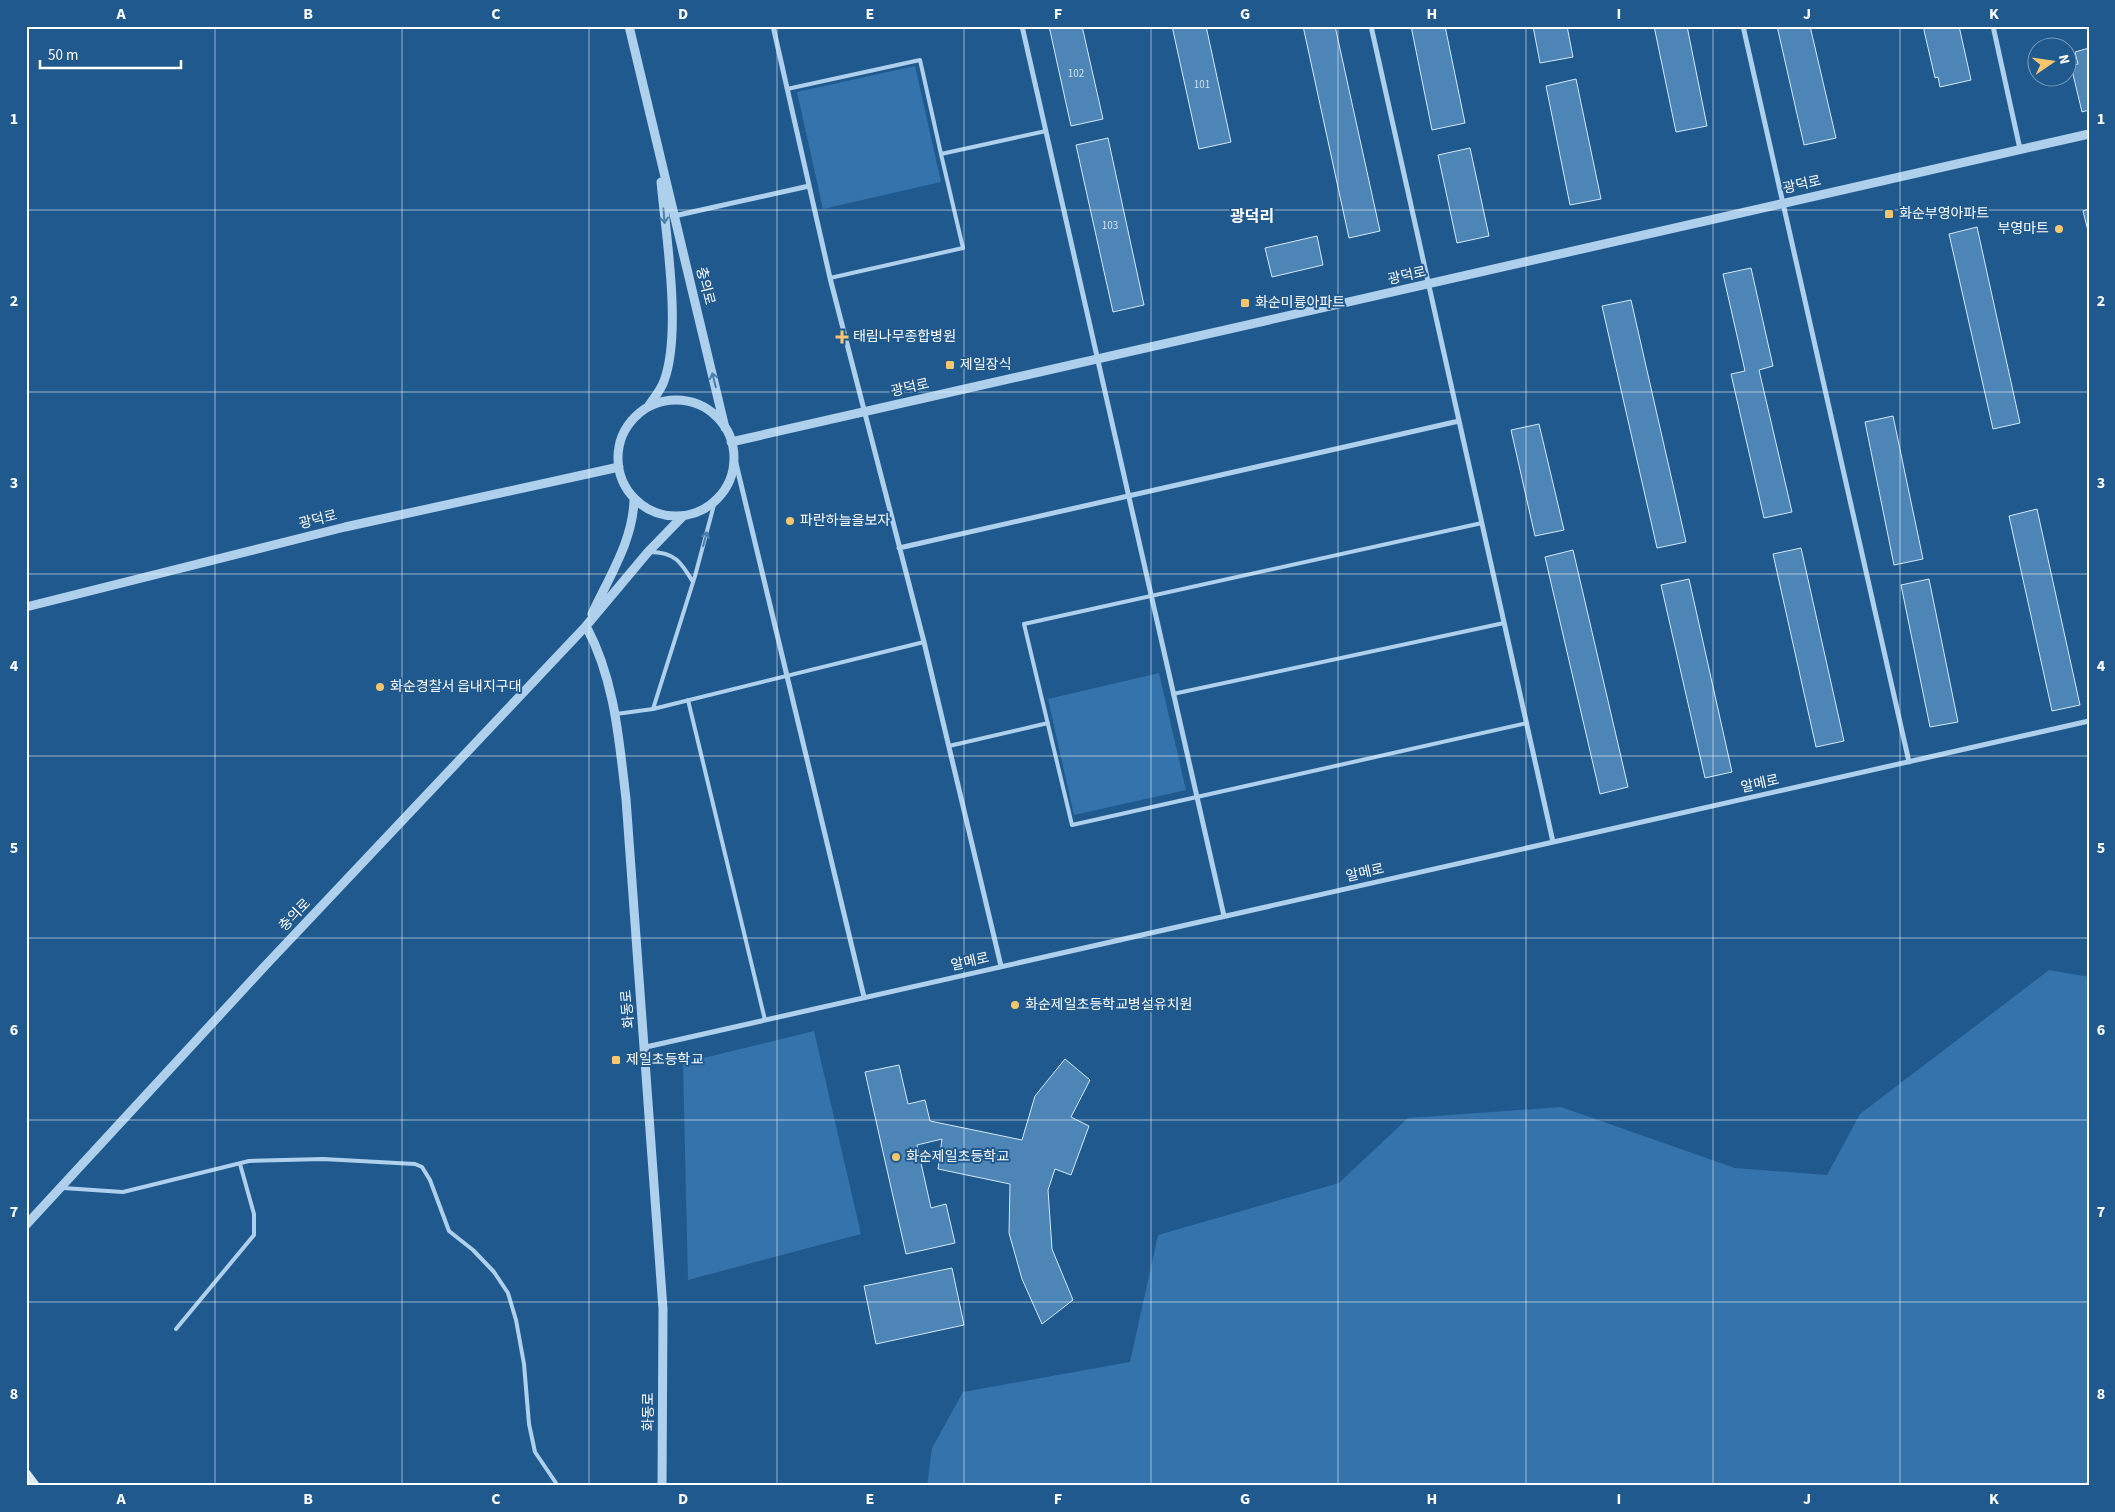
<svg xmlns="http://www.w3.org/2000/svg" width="2115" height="1512" font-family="'Source Sans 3','Noto Sans KR',sans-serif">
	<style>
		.green { fill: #3473ab }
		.building { fill: #4d85b7; stroke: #d4e8f9 }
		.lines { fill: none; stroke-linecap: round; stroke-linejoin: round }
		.service { stroke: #afd0ec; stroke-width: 4 }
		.minor { stroke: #afd0ec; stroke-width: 5 }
		.tertiary { stroke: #afd0ec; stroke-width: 9 }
		.secondary { stroke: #dbeaf9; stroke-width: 10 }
		.oneway { stroke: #4b7daa }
		.grid { fill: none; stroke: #fff; stroke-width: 1; stroke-opacity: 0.55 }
		.poi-dot { fill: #f9c670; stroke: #20598e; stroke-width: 2 }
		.labels { text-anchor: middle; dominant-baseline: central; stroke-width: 4; stroke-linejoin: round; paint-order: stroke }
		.number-label { font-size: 11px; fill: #d2e0ed }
		.street-label { font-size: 14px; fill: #fff; stroke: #20598e }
		.poi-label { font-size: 14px; fill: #fff; stroke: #20598e; text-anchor: start }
		.quarter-label { font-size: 16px; font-weight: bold; fill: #fff; stroke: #20598e }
		.neatline { fill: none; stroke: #fff; stroke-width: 2 }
		.grid-label { font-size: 16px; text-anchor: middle; font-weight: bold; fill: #fff }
	</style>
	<rect width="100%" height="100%" fill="#20598e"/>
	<path class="green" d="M915 66 941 182 823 209 797 92Z
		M1159 673 1186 790 1074 815 1048 699Z
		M2049 970 2089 977V1486H1146L1101 1483 1095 1486H927L932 1448 963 1392 1130 1362 1158 1235 1339 1183 1408 1118 1561 1107 1735 1168 1827 1175 1860 1114Z
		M814 1031 861 1234 688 1280 683 1063Z"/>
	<path class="building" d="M1049 26H1082L1103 119 1071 126Z
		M1172 26H1206L1231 142 1199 149Z
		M1303 26H1335L1380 231 1349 238Z
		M1411 26H1445L1465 123 1432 130Z
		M1533 26H1567L1573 57 1540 63Z
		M1654 26H1687L1707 126 1676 132Z
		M1777 26H1810L1836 138 1804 145Z
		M1923 26H1959L1971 80 1940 87 1938 77 1935 78Z
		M2089 48V110L2082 112 2071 66 2078 64 2075 52Z
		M1576 79 1601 199 1570 205 1546 86Z
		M1108 138 1144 305 1113 312 1076 145Z
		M1470 148 1489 236 1457 243 1438 155Z
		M2089 209V235L2083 211Z
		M1977 227 2020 423 1993 429 1949 234Z
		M1317 236 1323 265 1272 277 1265 248Z
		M1751 268 1773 366 1759 370 1792 512 1764 518 1731 374 1745 371 1723 274Z
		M1631 300 1686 542 1657 548 1602 306Z
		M1893 416 1923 559 1894 565 1865 422Z
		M1539 424 1564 530 1535 536 1511 430Z
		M2037 509 2080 705 2052 711 2009 516Z
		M1801 548 1844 741 1816 747 1773 554Z
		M1573 550 1628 787 1600 794 1545 557Z
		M1689 579 1732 772 1705 778 1661 585Z
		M1929 579 1958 722 1930 727 1901 585Z
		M1065 1059 1090 1080 1071 1117 1089 1126 1071 1175 1055 1169 1048 1190 1052 1249 1073 1300 1042 1324 1022 1279 1009 1233 1010 1184 938 1169 942 1139 917 1145 931 1208 946 1204 955 1243 906 1254 865 1072 899 1065 908 1104 925 1100 930 1121 1022 1140 1035 1096Z
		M952 1268 964 1325 876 1344 864 1286Z"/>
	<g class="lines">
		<path class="service" d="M787 89 920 60 941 154 1046 131
			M830 278 963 248 941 154
			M1482 523 1024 624 1072 825 1527 723
			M650 552C675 552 681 562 693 582
			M1173 694 1504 623
			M688 700 765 1020
			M653 709 695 576 715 501
			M616 714 653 709 924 642
			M949 746 1048 723
			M63 1188 123 1192 249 1161 323 1159 415 1164 422 1167 430 1180 449 1231 473 1250 494 1272 508 1293 516 1320 524 1364 529 1424 535 1452 558 1486
			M176 1329 254 1235V1214L240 1164"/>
		<path class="minor" d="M773 26 830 278 924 642 1001 966
			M1022 26 1224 916
			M1371 26 1553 842
			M1743 26 1909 762
			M1993 26 2020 149
			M674 216 809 186
			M734 455 864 997
			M899 548 1459 421
			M646 1047 2089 721"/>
		<path class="tertiary" d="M629 26 725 428
			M618 458a58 58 0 1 1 116 0a58 58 0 1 1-116 0Z
			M648 407C653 399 661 390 664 381 682 333 666 235 661 182
			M731 442 2089 134
			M26 607 345 527 619 467
			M592 614C609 577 634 539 634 498
			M586 626C615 680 619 740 626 799L663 1309 662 1486
			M26 1225 264 967 586 626 648 552 683 516"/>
		<path class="secondary" d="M26 1474 35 1486"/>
	</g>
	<defs><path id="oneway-shaft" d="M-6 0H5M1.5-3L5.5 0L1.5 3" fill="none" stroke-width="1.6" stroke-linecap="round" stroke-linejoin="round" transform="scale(1.25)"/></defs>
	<g class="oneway">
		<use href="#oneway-shaft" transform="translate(664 216) rotate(85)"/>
		<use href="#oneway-shaft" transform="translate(714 380) rotate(-104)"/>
		<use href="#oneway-shaft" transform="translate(705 539) rotate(-75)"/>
	</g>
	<path class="grid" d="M215 26V1486M402 26V1486M589 26V1486M777 26V1486M964 26V1486M1151 26V1486M1338 26V1486M1526 26V1486M1713 26V1486M1900 26V1486M26 210H2089M26 392H2089M26 574H2089M26 756H2089M26 938H2089M26 1120H2089M26 1302H2089"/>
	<g class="poi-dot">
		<rect x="1884" y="209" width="10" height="10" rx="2.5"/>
		<circle cx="2059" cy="229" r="5"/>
		<rect x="1240" y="298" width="10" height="10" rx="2.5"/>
		<path d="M839.5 329.5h5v5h5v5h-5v5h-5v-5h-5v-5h5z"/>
		<rect x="945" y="360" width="10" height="10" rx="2.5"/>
		<circle cx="790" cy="521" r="5"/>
		<circle cx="380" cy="687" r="5"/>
		<circle cx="1015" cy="1005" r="5"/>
		<rect x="611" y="1055" width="10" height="10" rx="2.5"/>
		<circle cx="896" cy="1157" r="5"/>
	</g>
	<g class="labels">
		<g class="number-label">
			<text x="1076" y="73">102</text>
			<text x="1202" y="84">101</text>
			<text x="1110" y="225">103</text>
		</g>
		<g class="street-label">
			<text transform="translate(1802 185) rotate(-13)">광덕로</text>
			<text transform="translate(1407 276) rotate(-13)">광덕로</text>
			<text transform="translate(705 286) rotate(76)">충의로</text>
			<text transform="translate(910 388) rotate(-13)">광덕로</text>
			<text transform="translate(318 520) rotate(-14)">광덕로</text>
			<text transform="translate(1760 784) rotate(-13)">알메로</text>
			<text transform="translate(1365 873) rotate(-13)">알메로</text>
			<text transform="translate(295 915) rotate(-46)">충의로</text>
			<text transform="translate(970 962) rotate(-13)">알메로</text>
			<text transform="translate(628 1009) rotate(-95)">화동로</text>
			<text transform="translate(649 1412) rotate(-90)">화동로</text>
		</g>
		<g class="poi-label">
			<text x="1899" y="214">화순부영아파트</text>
			<text x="2049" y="229" text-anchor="end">부영마트</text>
			<text x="1255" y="303">화순미륭아파트</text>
			<text x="853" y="337">태림나무종합병원</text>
			<text x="960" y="365">제일장식</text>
			<text x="800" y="521">파란하늘을보자</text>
			<text x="390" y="687">화순경찰서 읍내지구대</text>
			<text x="1025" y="1005">화순제일초등학교병설유치원</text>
			<text x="626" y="1060">제일초등학교</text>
			<text x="906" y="1157">화순제일초등학교</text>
		</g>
		<g class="quarter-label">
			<text x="1252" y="217">광덕리</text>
		</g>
	</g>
	<rect width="2115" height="1512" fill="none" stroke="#20598e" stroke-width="55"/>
	<g transform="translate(2052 62) rotate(77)"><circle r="24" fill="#20598e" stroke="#799bbb"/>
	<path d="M0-4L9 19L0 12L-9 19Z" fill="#f9c670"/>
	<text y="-8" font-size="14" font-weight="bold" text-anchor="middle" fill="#ffffff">N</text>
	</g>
	<path d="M40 60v8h141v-8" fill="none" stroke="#ffffff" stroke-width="2.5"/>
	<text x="48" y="60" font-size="15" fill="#ffffff" stroke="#20598e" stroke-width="4" paint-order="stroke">50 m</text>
	<rect x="28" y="28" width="2060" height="1456" class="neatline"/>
	<g class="grid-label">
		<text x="121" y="19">A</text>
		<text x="308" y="19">B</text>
		<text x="496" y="19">C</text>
		<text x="683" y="19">D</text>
		<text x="870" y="19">E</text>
		<text x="1058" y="19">F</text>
		<text x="1245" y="19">G</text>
		<text x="1432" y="19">H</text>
		<text x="1619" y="19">I</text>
		<text x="1807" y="19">J</text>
		<text x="1994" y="19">K</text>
		<text x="14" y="124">1</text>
		<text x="2101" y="124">1</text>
		<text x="14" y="306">2</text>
		<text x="2101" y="306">2</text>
		<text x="14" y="488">3</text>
		<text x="2101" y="488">3</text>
		<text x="14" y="671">4</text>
		<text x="2101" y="671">4</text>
		<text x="14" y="853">5</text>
		<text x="2101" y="853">5</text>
		<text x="14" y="1035">6</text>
		<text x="2101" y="1035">6</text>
		<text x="14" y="1217">7</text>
		<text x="2101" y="1217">7</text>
		<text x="14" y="1399">8</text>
		<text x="2101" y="1399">8</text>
		<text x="121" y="1504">A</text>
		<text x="308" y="1504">B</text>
		<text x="496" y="1504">C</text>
		<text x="683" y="1504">D</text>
		<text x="870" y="1504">E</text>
		<text x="1058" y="1504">F</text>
		<text x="1245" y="1504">G</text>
		<text x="1432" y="1504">H</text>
		<text x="1619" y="1504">I</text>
		<text x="1807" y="1504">J</text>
		<text x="1994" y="1504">K</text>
	</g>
</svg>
